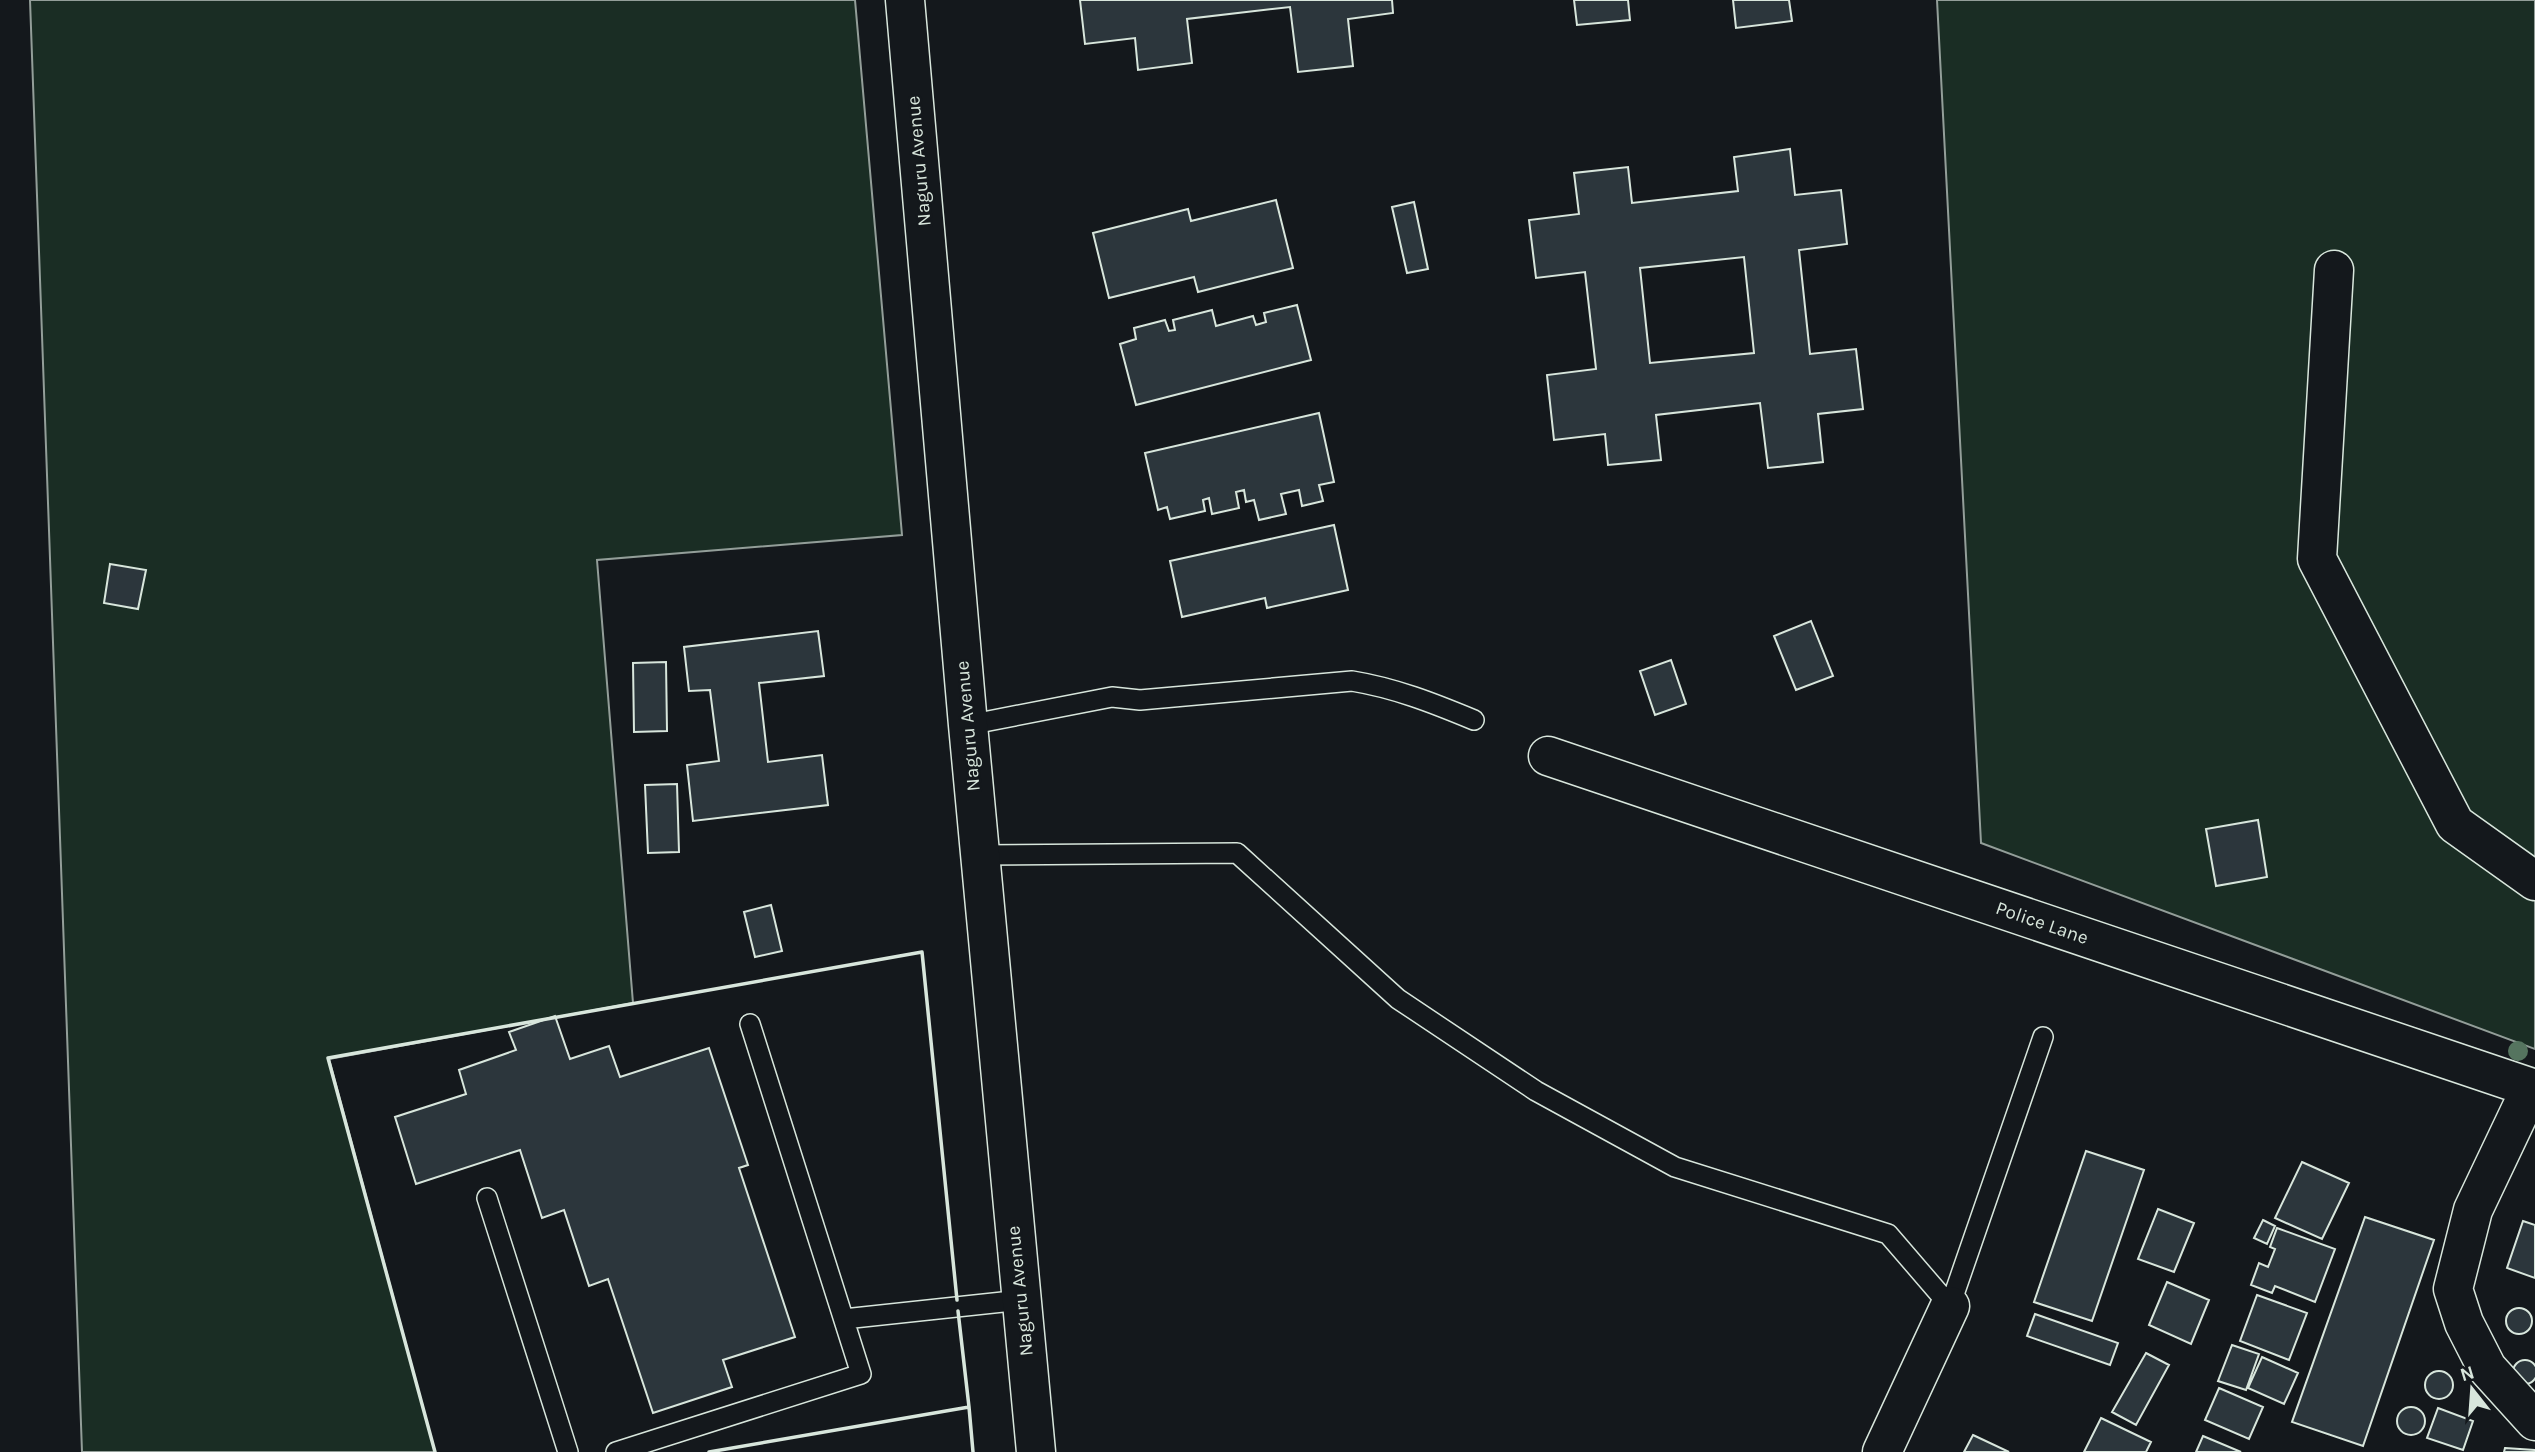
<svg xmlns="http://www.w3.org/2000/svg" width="2535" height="1452" font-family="Karla,sans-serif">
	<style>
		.green { fill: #1a2d24; stroke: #939e99; stroke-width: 2 }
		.building { fill: #2c363c; stroke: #d8e6dc; stroke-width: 2; fill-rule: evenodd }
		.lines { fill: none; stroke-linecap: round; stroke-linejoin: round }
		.service-casing { stroke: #d8e6dc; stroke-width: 22 }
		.minor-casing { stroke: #d8e6dc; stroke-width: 41 }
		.service { stroke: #14181c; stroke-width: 19 }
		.minor { stroke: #14181c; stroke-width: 38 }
		.wall { stroke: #d8e6dc; stroke-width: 3.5 }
		.tree { fill: #55745f }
		.labels { text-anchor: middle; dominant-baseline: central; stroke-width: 5; stroke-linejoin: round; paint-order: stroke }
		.street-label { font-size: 19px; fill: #d8e6dc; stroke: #14181c }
	</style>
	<rect width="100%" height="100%" fill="#14181c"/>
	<path class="green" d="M30 0H855L902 535 597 560 633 1003 329 1059 435 1452H82Z
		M1937 0H2535V1049L1981 843Z"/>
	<path class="building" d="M1080 0H1392L1393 13 1348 19 1353 66 1298 72 1290 7 1187 19 1192 63 1138 70 1135 38 1085 44Z
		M1574 0H1628L1630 20 1577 25Z
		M1733 0H1789L1792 21 1736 28Z
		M1790 149 1795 195 1841 190 1847 244 1799 250 1810 354 1856 349 1863 409 1818 414 1823 462 1768 468 1760 403 1656 415 1661 460 1608 465 1605 434 1554 440 1547 375 1596 369 1585 272 1536 278 1529 220 1579 214 1574 173 1628 167 1632 203 1738 191 1734 157ZM1744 257 1754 353 1650 363 1640 268Z
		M1276 200 1293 268 1198 292 1194 277 1109 298 1093 233 1188 209 1191 221Z
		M1414 202 1428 269 1407 273 1392 207Z
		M1297 305 1311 360 1136 405 1120 344 1136 339 1134 328 1165 320 1169 331 1175 330 1173 320 1212 310 1216 326 1253 316 1256 325 1266 322 1264 313Z
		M1319 413 1334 482 1319 485 1323 501 1302 506 1299 490 1281 494 1286 514 1259 520 1254 500 1246 502 1244 490 1236 492 1239 508 1212 514 1209 498 1203 500 1205 511 1170 519 1167 507 1158 510 1145 453Z
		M1334 525 1348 590 1267 608 1265 598 1182 617 1170 561Z
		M110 564 146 570 138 609 104 603Z
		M1811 621 1833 676 1796 690 1774 636Z
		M818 631 824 676 759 683 768 762 822 755 828 805 693 821 687 765 719 761 710 690 689 691 684 647Z
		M1671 660 1686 704 1655 715 1640 671Z
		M666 662 667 731 634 732 633 663Z
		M677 784 679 852 648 853 645 785Z
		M2258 820 2267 877 2216 886 2206 829Z
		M771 905 782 951 755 957 744 912Z
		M555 1016 570 1059 609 1046 620 1077 709 1048 748 1165 739 1168 795 1337 723 1360 732 1387 653 1413 608 1279 589 1286 564 1210 542 1218 520 1150 416 1184 395 1117 466 1094 459 1070 516 1050 509 1032Z
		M2086 1151 2144 1170 2092 1321 2034 1302Z
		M2302 1162 2349 1183 2322 1239 2275 1218Z
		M2158 1209 2194 1223 2174 1272 2138 1259Z
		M2365 1217 2434 1240 2363 1446 2292 1422Z
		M2263 1220 2275 1226 2267 1244 2254 1238Z
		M2523 1221 2535 1225V1278L2507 1268Z
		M2277 1228 2335 1249 2315 1302 2275 1286 2272 1293 2251 1285 2259 1263 2268 1267 2275 1249 2270 1247Z
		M2167 1282 2209 1300 2191 1344 2149 1325Z
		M2257 1295 2307 1313 2289 1360 2240 1341Z
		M2506 1321a13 13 0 1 1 26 0a13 13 0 1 1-26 0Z
		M2035 1314 2118 1343 2110 1365 2027 1336Z
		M2232 1345 2259 1354 2246 1390 2218 1381Z
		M2146 1353 2169 1365 2136 1425 2112 1412Z
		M2262 1357 2298 1373 2284 1404 2248 1388Z
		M2513 1372a12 12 0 1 1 24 0a12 12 0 1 1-24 0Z
		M2425 1385a14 14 0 1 1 28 0a14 14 0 1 1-28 0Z
		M2219 1388 2263 1407 2249 1439 2205 1420Z
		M2397 1421a14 14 0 1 1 28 0a14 14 0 1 1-28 0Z
		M2438 1408 2473 1421 2463 1450 2427 1438Z
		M2101 1418 2151 1442 2146 1452H2084Z
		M1973 1435 2009 1452H1964Z
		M2203 1436 2241 1452H2196Z
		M2505 1448 2535 1450V1452H2504Z"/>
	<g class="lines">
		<g class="service-casing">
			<path id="service" d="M968 725 1112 697 1140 700 1352 681C1395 688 1433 703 1474 720
				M979 855 1237 853 1398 999 1536 1091 1675 1167 1888 1234 1950 1306
				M487 1198 568 1452
				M1950 1306 2043 1037
				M844 1319 1021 1300
				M616 1452 861 1374 750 1024"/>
		</g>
		<g class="minor-casing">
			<path id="minor" d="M905 0 968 725 1036 1452
				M2334 270 2317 559 2455 824 2535 881
				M1548 756 2535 1089
				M2531 1088 2473 1210 2453 1289 2464 1323 2487 1368 2535 1421
				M1882 1452 1950 1306"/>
		</g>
		<use href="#service" class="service"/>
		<use href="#minor" class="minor"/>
		<path class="wall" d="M958 1311 969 1407
			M435 1452 328 1058 922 952 957 1300
			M709 1452 969 1407 973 1452"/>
	</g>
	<circle class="tree" cx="2518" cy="1051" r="10"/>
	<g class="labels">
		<g class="street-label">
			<text transform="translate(919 161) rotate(-95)">Naguru Avenue</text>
			<text transform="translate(968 726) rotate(-95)">Naguru Avenue</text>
			<text transform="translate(2042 923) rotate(19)">Police Lane</text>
			<text transform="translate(1020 1291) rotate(-96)">Naguru Avenue</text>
		</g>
	</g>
	<g transform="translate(2472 1389) rotate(343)" stroke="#14181c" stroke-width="5" paint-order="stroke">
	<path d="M0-5L12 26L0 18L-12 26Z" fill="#d8e6dc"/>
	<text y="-10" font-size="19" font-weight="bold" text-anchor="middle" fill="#d8e6dc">N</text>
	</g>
</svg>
